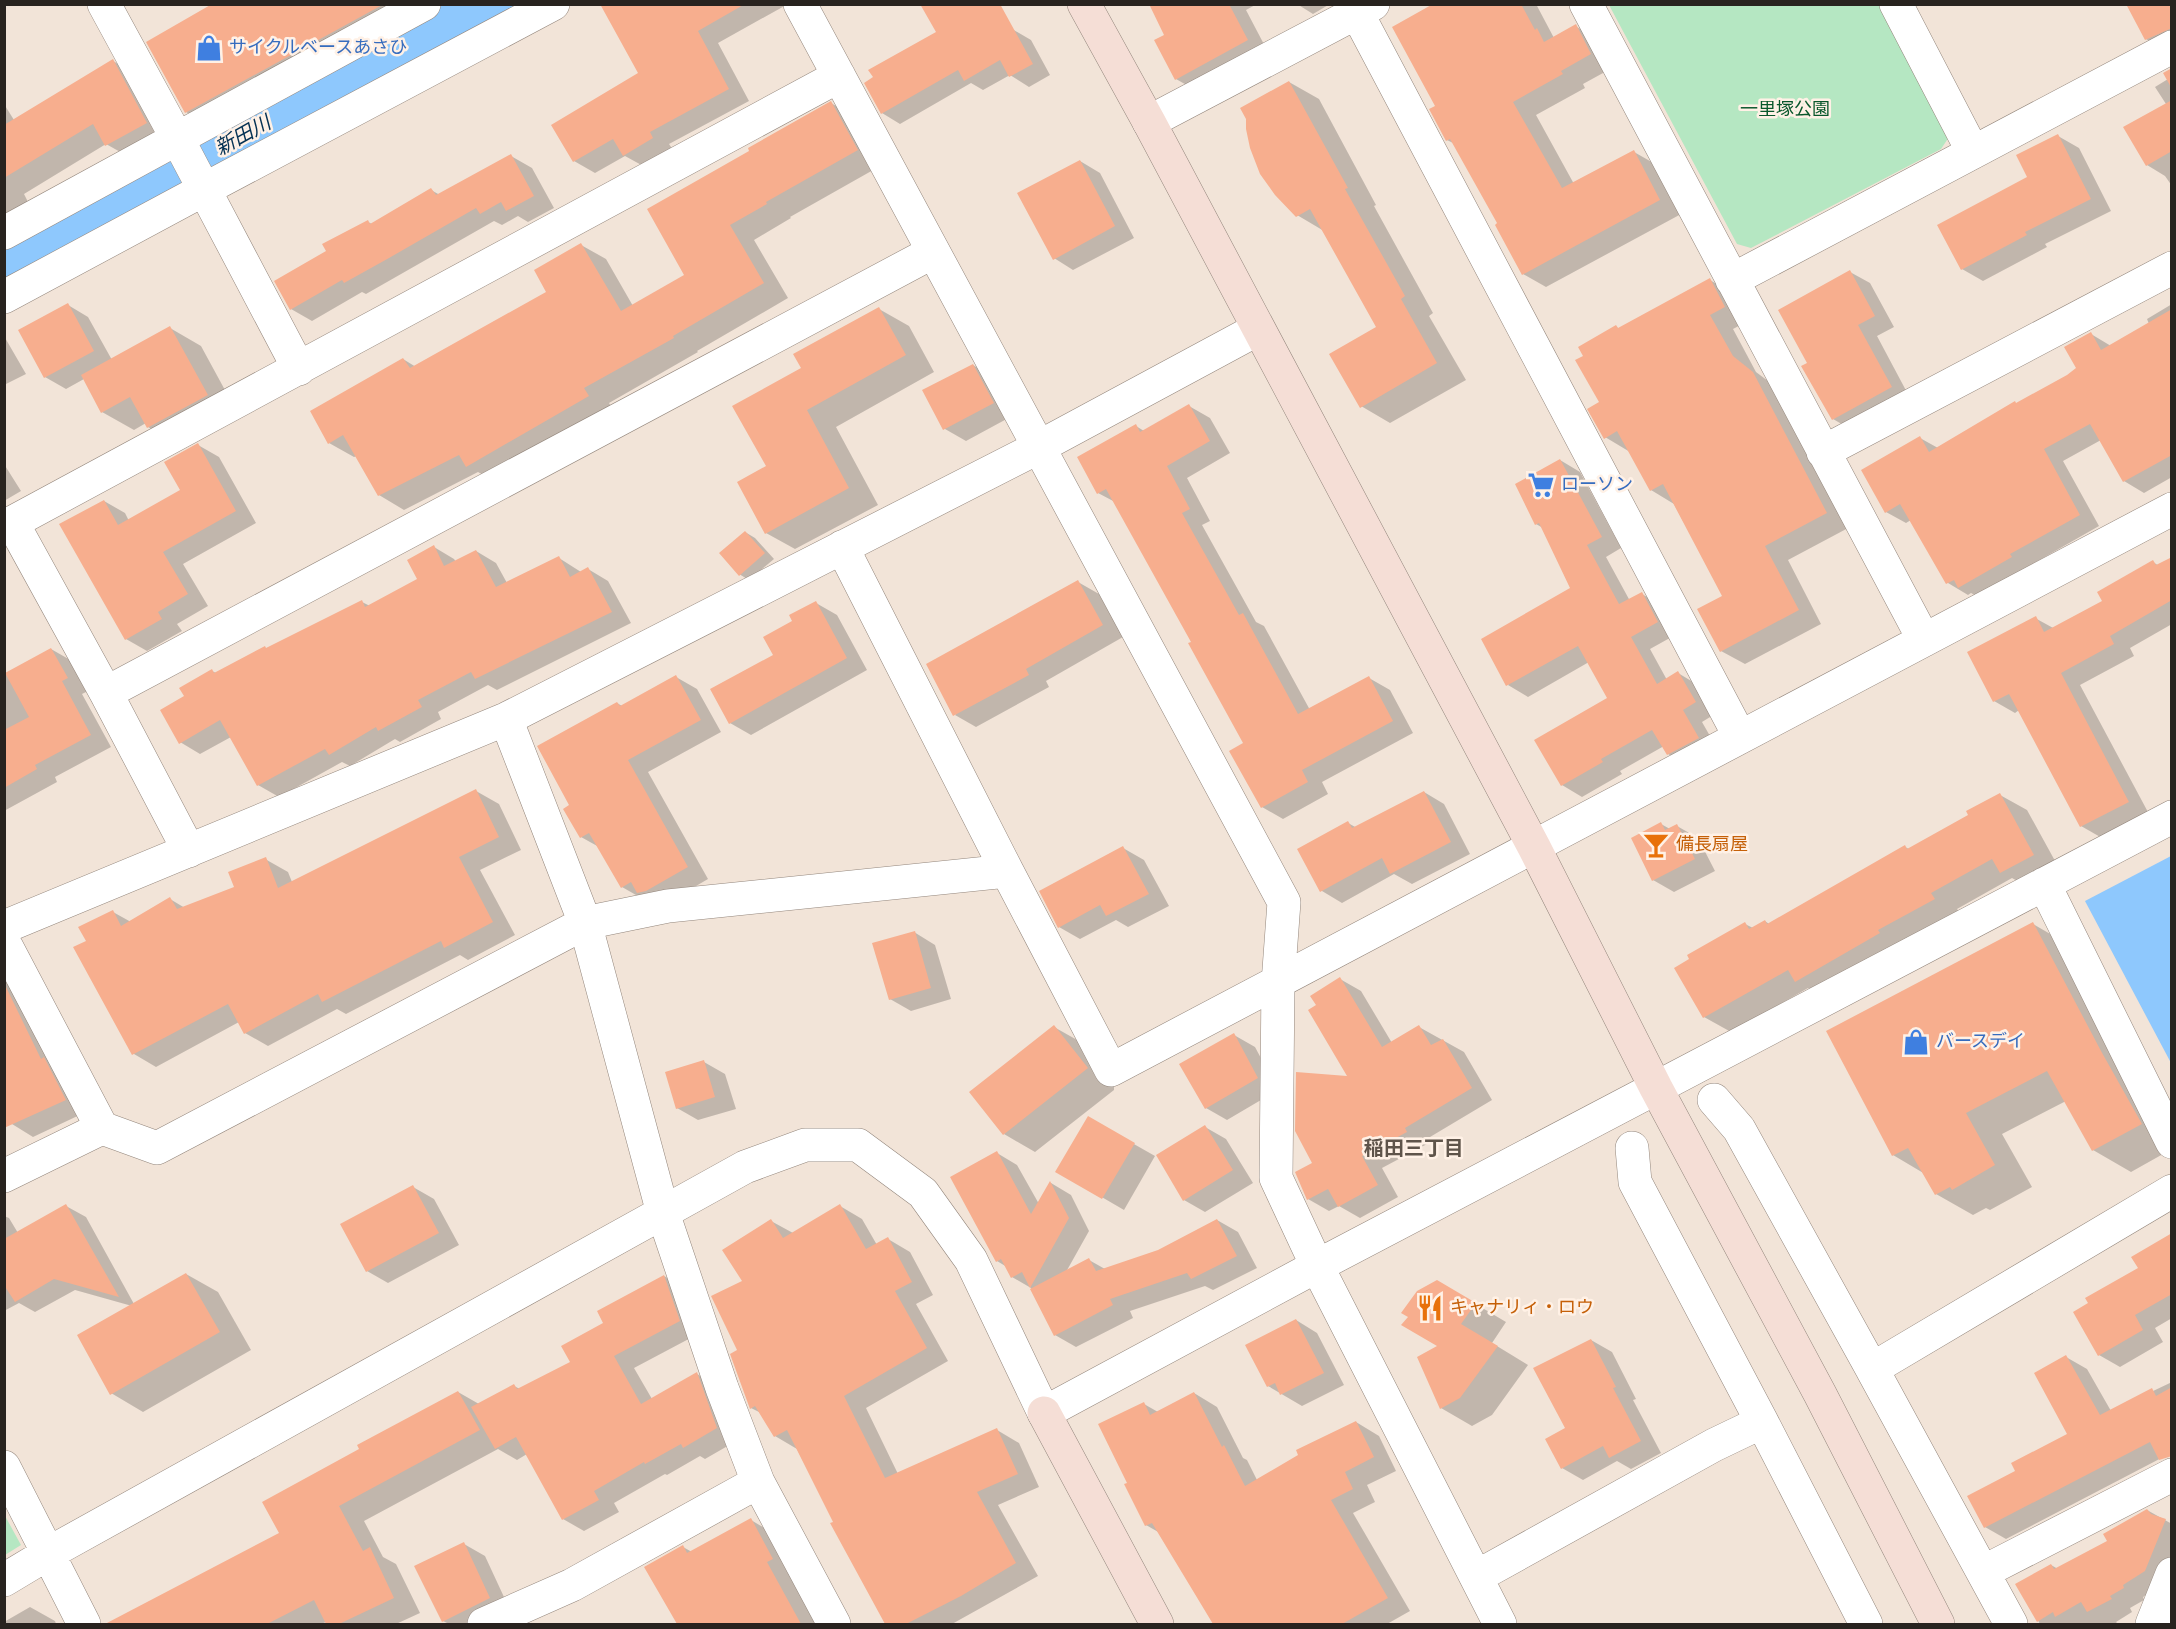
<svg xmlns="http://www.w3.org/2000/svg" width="2176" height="1629" font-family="'Alegreya Sans','Noto Sans JP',sans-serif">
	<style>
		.green { fill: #b5e7c2 }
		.water { fill: #8ec8fd }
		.shadow { fill: #0003 }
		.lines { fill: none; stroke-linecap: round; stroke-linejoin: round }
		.river { stroke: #8ec8fd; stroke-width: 62 }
		.building { fill: #f7ae8e }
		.street-casing { stroke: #93867c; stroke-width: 34 }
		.secondary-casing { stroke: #93867c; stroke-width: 34 }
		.street { stroke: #fff; stroke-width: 33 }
		.secondary { stroke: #f5ded6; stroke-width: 33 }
		.labels { text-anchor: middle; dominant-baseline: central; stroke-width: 5; stroke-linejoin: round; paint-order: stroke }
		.shop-label { font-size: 18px; fill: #366cbe; stroke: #fff1e6; text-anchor: start }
		.park-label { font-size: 18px; fill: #08572b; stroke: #fff1e6 }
		.food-label { font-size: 18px; fill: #c56008; stroke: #fff1e6; text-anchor: start }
		.water-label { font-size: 20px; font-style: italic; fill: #043153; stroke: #fff1e6 }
		.neighbourhood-label { font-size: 20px; font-weight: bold; fill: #5f544a; stroke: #fff1e6 }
	</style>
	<rect width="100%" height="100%" fill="#f2e4d8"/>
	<path class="green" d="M1609 5H1881L1951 134 1941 149 1751 248 1737 244Z
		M4 1514 21 1545 5 1555H4Z"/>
	<path class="water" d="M2171 856V1063L2085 901Z"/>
	<path class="shadow" d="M215 4H418L217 130 186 112Z
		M621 4H788L718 43 749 101 669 144 673 150 645 167 625 156 595 173 574 161 553 126 640 73Z
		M1151 4H1257L1246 10 1268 52 1197 91 1176 79 1166 35Z
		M1297 4H1330L1313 14Z
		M1452 4H1536L1554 38 1575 26 1599 39 1614 67 1583 84 1585 88 1536 115 1574 184 1634 152 1657 165 1683 213 1546 287 1523 274 1500 224 1455 144 1447 140 1437 107Z
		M2172 4V48L2166 51 2146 39Z
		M1012 29 1031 40 1050 75 1029 87 1010 75 983 90 971 83 900 124 882 113 938 32Z
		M113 61 137 75 170 137 131 158 106 144 24 194 28 202 4 214V104L14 120Z
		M2172 69V186L2165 176 2147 165 2166 104 2155 87 2168 79Z
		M1289 82 1319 99 1376 205 1374 206 1433 313 1429 316 1466 380 1390 423 1361 406 1378 328 1324 231 1297 215Z
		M831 103 856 118 882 165 790 217 791 218 754 240 788 298 697 351 698 352 609 403 613 410 492 480 478 472 404 510 379 495 357 456 354 457 329 443 403 359 416 367 548 293 581 245 606 259 633 306 686 276 751 151Z
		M2058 136 2079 148 2111 211 2045 244 2047 247 1983 281 1962 269Z
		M511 156 532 168 554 208 528 222 518 216 502 225 494 221 366 294 362 292 312 321 291 309 328 251 368 222 372 224 431 190 440 195Z
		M1080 161 1100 173 1134 238 1073 270 1054 258Z
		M1850 272 1870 283 1894 327 1877 336 1910 398 1852 430 1833 419Z
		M1710 280 1733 294 1748 321 1733 329 1756 372 1776 387 1850 527 1788 560 1821 624 1745 664 1721 651 1724 596 1674 504 1651 490 1630 452 1605 437 1601 403 1585 356 1616 327 1620 329Z
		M2172 304V477L2144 493 2124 481 2101 440 2063 461 2099 526 2029 566 2031 569 1980 598 1971 593 1968 595 1948 583 1911 520 1906 523 1886 512 1920 438 1938 448 2067 377 2078 369 2091 334 2111 346 2149 324 2147 319Z
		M68 305 88 317 112 360 170 328 201 346 238 414 180 445 148 427 146 423 134 430 102 412 84 379 66 389 45 377Z
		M879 309 909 326 934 372 836 427 878 505 795 549 766 533 768 467 803 369Z
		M4 336 26 374 4 385Z
		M973 365 994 378 1014 415 966 441 945 429 924 391Z
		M1189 406 1210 418 1230 453 1187 478 1210 521 1202 525 1256 622 1264 626 1310 710 1369 678 1390 690 1413 733 1322 782 1328 794 1283 819 1262 807 1245 744 1193 642 1115 502 1098 493 1136 426 1144 431Z
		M198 445 219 457 256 523 183 564 208 606 177 624 182 631 147 651 126 639 104 501 125 513 129 521 182 491Z
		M1560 460 1580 472 1621 548 1606 557 1630 601 1642 594 1662 606 1677 634 1650 649 1667 680 1678 673 1698 685 1715 714 1702 722 1718 750 1688 765 1668 754 1664 746 1620 771 1622 774 1582 797 1562 785 1609 699 1589 662 1528 697 1508 685 1571 589 1543 528 1536 524Z
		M4 464 21 491 4 501Z
		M745 532 755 538 774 559 749 580 739 574Z
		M434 547 454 559 456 562 476 551 496 563 507 583 559 558 581 572 588 569 608 581 631 623 497 690 488 685 438 712 441 719 400 742 395 739 350 766 342 762 279 797 258 785 231 737 200 754 180 742 186 697 212 671 216 673 362 602 370 606 419 580Z
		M2172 559V624L2130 648 2134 656 2080 685 2149 814 2102 838 2081 826 2019 710 2015 713 1994 701 2035 618 2055 629 2104 602 2153 562 2159 566Z
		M1078 582 1099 594 1123 637 1046 681 1049 687 976 727 955 715Z
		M816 603 837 615 867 670 751 735 730 723 775 655 794 622Z
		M51 649 72 661 88 691 82 694 111 747 55 777 57 782 4 811V675Z
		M676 677 697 689 721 732 648 772 708 879 667 903 643 899 622 887 599 847 581 837 571 806 617 703 622 706Z
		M476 791 499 804 521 850 480 870 515 935 468 960 460 955 346 1014 337 1009 268 1046 245 1033 239 1022 156 1067 134 1054 88 942 113 912 131 922 170 899 185 908 236 888 265 859 288 872 292 882Z
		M1424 792 1444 804 1470 854 1412 884 1394 874 1342 903 1322 891 1299 850 1348 823 1357 828Z
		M2000 795 2027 810 2060 870 2028 887 2012 878 1957 909 1961 915 1823 997 1808 988 1731 1032 1704 1017 1745 924 1753 928 1765 921 1769 924 1905 847 1909 849 1970 815Z
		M1661 824 1670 829 1677 826 1698 838 1715 871 1674 892 1653 880Z
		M1123 848 1144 860 1169 906 1128 927 1116 920 1080 939 1059 927 1041 892Z
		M2033 924 2071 946 2172 1149 2131 1172 2093 1150 2066 1101 2002 1134 2032 1187 1990 1210 1986 1208 1973 1215 1936 1194 1925 1174 1893 1155Z
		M914 932 935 945 951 999 911 1011 890 999Z
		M1340 979 1361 991 1392 1043 1419 1027 1464 1052 1492 1100 1425 1140 1427 1144 1382 1168 1398 1197 1360 1218 1339 1206 1329 1211 1308 1199 1314 1163 1350 1078 1318 1005Z
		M4 981 23 992 86 1112 33 1137 12 1124 4 1108Z
		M1054 1027 1086 1045 1114 1081V1090L1035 1152 1004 1134Z
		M1234 1035 1255 1047 1278 1090 1227 1120 1206 1108Z
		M704 1062 725 1074 736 1109 698 1120 677 1108Z
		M1088 1118 1155 1156 1124 1210 1057 1171Z
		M1205 1127 1226 1139 1253 1183 1205 1212 1184 1200Z
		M997 1153 1017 1165 1039 1204 1051 1183 1071 1195 1089 1231 1066 1272 1089 1260 1105 1269 1158 1251 1217 1220 1238 1232 1257 1268 1213 1290 1205 1286 1130 1311 1133 1318 1076 1347 1055 1335 1031 1288 1012 1277 1007 1267 997 1261Z
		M413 1187 434 1199 459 1245 388 1283 367 1271Z
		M66 1206 86 1217 134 1304 186 1274 218 1292 251 1350 143 1412 111 1393 132 1306 75 1290 35 1312 19 1303 4 1311V1216L9 1218 18 1233Z
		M840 1206 862 1219 877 1245 888 1239 910 1252 933 1295 916 1304 948 1361 866 1408 898 1474 997 1430 1019 1443 1039 1487 998 1505 1038 1576 952 1624H886L832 1524 835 1523 797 1449 775 1436 761 1413 751 1408 739 1350 744 1281 771 1221 793 1233Z
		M2172 1235V1318L2155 1328 2163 1342 2120 1367 2099 1355 2140 1269Z
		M664 1276 685 1288 700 1333 634 1368 652 1399 697 1374 718 1386 738 1440 705 1459 700 1456 667 1475 665 1474 614 1503 619 1512 584 1531 563 1519 527 1454 517 1460 498 1449 364 1521 383 1557 396 1564 420 1613 396 1624H327L326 1622 321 1624H123L120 1618 281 1533 361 1450 458 1392 479 1404 514 1386 520 1389 572 1362 605 1324Z
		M1437 1281 1506 1322 1492 1343 1528 1365 1492 1415 1472 1426 1441 1408Z
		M1296 1320 1317 1333 1344 1385 1302 1406 1268 1386Z
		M1591 1340 1612 1352 1636 1399 1633 1400 1661 1453 1631 1469 1617 1461 1583 1480 1562 1468Z
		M2066 1357 2087 1369 2111 1411 2172 1382V1456L2169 1454 2006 1539 1985 1527 2017 1471 2069 1434Z
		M1194 1393 1217 1407 1243 1458 1247 1460 1257 1480 1356 1422 1379 1436 1396 1471 1367 1485 1375 1502 1353 1513 1410 1611 1387 1624H1215L1160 1533 1146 1525 1129 1483 1144 1404 1158 1412Z
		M2147 1510 2172 1524V1569L2166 1582 2143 1597 2144 1600 2130 1608 2132 1612 2116 1622 2118 1624H2040L2018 1585 2051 1565 2058 1569 2109 1541Z
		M751 1520 776 1535 818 1624H685L681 1616 683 1547 692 1552Z
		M464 1544 485 1556 510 1610 481 1624H449L443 1621Z
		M30 1607 55 1621 56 1624H4V1622Z"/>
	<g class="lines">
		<path class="river" d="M4 276 193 163 485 4"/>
	</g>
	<path class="building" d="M212 4H384L185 113 146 42Z
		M600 4H745L698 31 729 89 650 132 653 138 623 156 613 139 573 162 551 125 638 73Z
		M920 4H1000L1033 64 1009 77 1000 60 964 81 958 70 881 114 864 83 873 77 868 70 936 32Z
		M1149 4H1229L1248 40 1175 80 1154 40 1164 35Z
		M1433 4H1521L1535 30 1537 28 1544 42 1576 24 1591 54 1561 71 1563 74 1513 102 1562 188 1634 150 1660 200 1522 275 1495 225 1497 223 1450 139 1446 141 1429 109 1435 106 1392 27Z
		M2126 4H2172V28L2145 40Z
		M113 59 147 123 105 146 93 124 4 178V125Z
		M2172 68V89L2163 73Z
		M1289 81 1348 188 1345 189 1405 296 1401 299 1437 363 1360 408 1329 354 1376 327 1310 209 1296 217 1275 195 1260 174 1250 148 1246 129V119L1240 108Z
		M2172 100V151L2146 166 2123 127Z
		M831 101 858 150 766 202 767 204 730 225 764 283 673 336 674 338 584 388 589 396 466 467 459 455 378 496 343 435 328 444 310 411 403 358 410 368 546 292 534 270 581 243 621 311 684 275 647 209 749 151 748 148Z
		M2058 134 2091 199 2025 232 2027 235 1961 270 1937 225 2027 177 2016 155Z
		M511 154 534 196 506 211 501 202 480 214 476 208 389 258 344 283 342 280 290 310 274 281 326 251 322 244 368 220 370 224 431 188 436 195Z
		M1080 160 1115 226 1053 260 1017 193Z
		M1850 270 1875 316 1858 325 1892 387 1832 420 1801 366 1807 363 1778 310Z
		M1710 278 1725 307 1710 315 1733 356 1753 372 1827 513 1765 546 1799 610 1720 652 1697 609 1722 596 1663 484 1650 491 1617 431 1604 439 1587 409 1599 402 1575 360 1583 356 1578 347 1616 325 1618 328Z
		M68 303 94 351 44 378 18 330Z
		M879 307 906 355 807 410 849 488 765 534 737 482 766 466 732 406 801 368 793 354Z
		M2172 309V455L2123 482 2090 424 2044 449 2080 515 2010 554 2012 557 1958 588 1954 580 1946 584 1900 504 1885 513 1861 470 1920 436 1929 452 2015 401 2016 403 2067 375 2076 368 2064 347 2091 332 2101 350Z
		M170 326 208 395 147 428 130 397 101 413 81 375Z
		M973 364 994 403 943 430 922 390Z
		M1189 404 1210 441 1167 466 1190 509 1182 513 1239 615 1243 613 1298 714 1369 676 1393 721 1302 770 1308 782 1261 808 1229 751 1243 743 1188 643 1191 642 1106 489 1097 494 1077 457 1136 424 1140 432Z
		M198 443 236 511 163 552 188 594 158 612 162 619 125 640 59 524 104 500 118 525 180 490 164 462Z
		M1560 459 1602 537 1587 545 1619 604 1642 592 1658 622 1631 637 1657 684 1678 671 1696 702 1683 710 1699 738 1667 755 1652 730 1601 759 1603 762 1561 786 1534 740 1607 698 1578 646 1506 686 1481 639 1570 588 1539 523 1535 525 1515 484Z
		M745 531 765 553 739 576 719 553Z
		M434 545 444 566 476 550 496 587 559 556 570 577 588 567 612 612 475 679 471 672 418 700 422 707 378 731 376 727 329 755 325 749 257 786 220 720 179 744 160 710 184 696 179 688 212 669 214 673 265 646 266 648 362 600 365 607 417 579 407 560Z
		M2172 557V600L2110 636 2114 644 2061 673 2129 802 2080 827 2009 694 1993 702 1967 652 2036 616 2044 632 2102 601 2097 592 2153 560 2156 565Z
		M1078 580 1103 625 1026 669 1029 675 953 716 926 664Z
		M816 601 847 658 729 724 710 689 773 655 763 637 792 621 789 615Z
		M51 648 68 678 62 681 91 735 35 765 37 769 4 788V730L29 717 5 673Z
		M676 675 701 720 628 760 688 867 646 891 637 893 631 882 621 888 589 833 580 838 563 809 569 805 537 746 617 702 620 706Z
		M476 789 499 837 459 857 493 922 444 948 441 941 322 1002 318 994 244 1034 228 1004 132 1055 73 947 86 941 78 927 113 910 121 926 170 897 177 909 234 887 228 872 266 857 278 888Z
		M1424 791 1451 842 1390 874 1382 858 1320 892 1297 849 1348 821 1352 828Z
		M2000 793 2034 855 2000 873 1992 859 1931 893 1935 899 1878 930 1880 933 1795 982 1788 970 1703 1018 1674 968 1689 959 1687 955 1745 922 1749 929 1765 920 1767 924 1905 845 1907 849 1968 815 1966 811Z
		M1661 822 1665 830 1677 824 1695 859 1652 881 1631 838Z
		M1123 846 1149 894 1106 916 1100 905 1058 928 1039 891Z
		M2033 922 2101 1051 2142 1124 2092 1151 2047 1071 1966 1113 1995 1165 1952 1190 1950 1187 1935 1195 1908 1148 1892 1156 1826 1031Z
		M915 931 931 988 889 1000 872 943Z
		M1340 977 1382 1047 1419 1025 1431 1045 1443 1039 1472 1088 1405 1128 1407 1132 1362 1156 1378 1185 1338 1207 1328 1189 1307 1200 1295 1172 1312 1163 1295 1131 1296 1072 1347 1076 1308 1010 1316 1005 1310 996Z
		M4 983 41 1059 44 1057 66 1100 4 1128Z
		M1054 1025 1088 1068 1003 1135 969 1092Z
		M1234 1033 1258 1078 1205 1109 1179 1064Z
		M704 1060 715 1097 676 1109 665 1072Z
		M1088 1116 1135 1143 1102 1199 1055 1172Z
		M1205 1125 1233 1170 1183 1201 1156 1155Z
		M997 1151 1031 1214 1050 1181 1069 1218 1030 1288 1022 1272 1011 1278 1001 1259 996 1262 950 1177Z
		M413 1185 439 1233 366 1272 340 1224Z
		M66 1204 119 1297 54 1279 15 1302 4 1285V1239Z
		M840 1204 866 1249 888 1237 912 1282 895 1291 927 1348 844 1396 885 1478 997 1428 1018 1474 977 1492 1016 1563 961 1596 906 1624H885L830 1523 833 1522 787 1430 774 1437 755 1406 750 1409 730 1354 737 1350 711 1296 742 1281 722 1250 771 1219 783 1238Z
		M1217 1219 1237 1256 1191 1279 1187 1273 1110 1299 1113 1305 1054 1336 1030 1289 1089 1258 1096 1271 1158 1250Z
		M2172 1233V1294L2135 1315 2143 1330 2098 1356 2073 1312 2088 1303 2085 1298 2138 1268 2131 1257Z
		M186 1273 220 1332 110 1395 77 1335Z
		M664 1275 680 1321 614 1356 641 1404 697 1372 717 1428 683 1448 681 1444 645 1464 644 1462 594 1491 599 1500 562 1520 516 1437 495 1449 471 1407 514 1384 517 1389 570 1362 561 1346 603 1323 597 1311Z
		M1437 1280 1476 1303 1461 1324 1498 1346 1460 1398 1440 1409 1417 1357 1437 1346 1401 1325 1408 1317 1401 1313 1417 1291Z
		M1296 1319 1324 1373 1280 1395 1275 1383 1267 1387 1245 1345Z
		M1591 1339 1616 1387 1613 1388 1641 1441 1609 1458 1603 1446 1561 1469 1545 1439 1565 1428 1533 1368Z
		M2066 1355 2100 1415 2152 1388 2156 1396 2172 1387V1456L2159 1460 2150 1442 1984 1528 1967 1496 2015 1471 2011 1463 2067 1434 2034 1373Z
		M458 1391 480 1430 339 1506 363 1551 370 1547 394 1598 339 1624H326L314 1600 267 1624H105L279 1533 262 1502 359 1449 357 1445Z
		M1194 1392 1222 1447 1224 1445 1245 1486 1298 1455 1296 1450 1356 1421 1374 1457 1345 1472 1353 1489 1331 1500 1388 1598 1342 1624H1213L1152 1523 1145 1526 1124 1484 1127 1483 1098 1424 1144 1402 1150 1415Z
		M2147 1509 2151 1514 2166 1519 2145 1571 2123 1585 2124 1588 2110 1596 2112 1599 2087 1612 2081 1602 2055 1617 2053 1612 2037 1622 2015 1584 2051 1564 2054 1569 2107 1541 2103 1534Z
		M751 1518 773 1559 767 1562 801 1624H677L644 1567 683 1545 687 1553Z
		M464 1542 490 1598 442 1622 414 1566Z"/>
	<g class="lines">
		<g class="street-casing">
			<path id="street" d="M104 4 185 153 299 369
				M800 4 1284 902 1278 983 1276 1178 1317 1266 1500 1624
				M1586 4 1924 640
				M1896 4 1973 152
				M1357 13 1740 737
				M1149 122 1373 4
				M4 233 424 4
				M1732 280 2172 47
				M4 297 205 189 553 4
				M1823 452 2172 268
				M13 524 106 693 189 851
				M4 527 839 76
				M842 547 1007 871 1111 1070 2172 509
				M106 693 933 252
				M506 719 585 923 663 1213 722 1388 758 1482 834 1624
				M2044 884 2172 1142
				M4 927 506 719 1039 447 1258 329
				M4 942 102 1128 157 1148 585 923 668 906 1007 871
				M1714 1100 1739 1129 1872 1369
				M1632 1148 1635 1182 1762 1422
				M4 1176 102 1128
				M4 1467 84 1624
				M1983 1572 2172 1475
				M1476 1577 1714 1445 1762 1422 1866 1624
				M4 1580 49 1553 745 1167 805 1145H858L923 1193 971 1260 1044 1413 1317 1266 2172 817
				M484 1624 572 1585 758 1482
				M2011 1624 1872 1369 2172 1191
				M2152 1624 2172 1574"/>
		</g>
		<g class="secondary-casing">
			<path id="secondary" d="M1084 4 1149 122 1534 847 1656 1088 1820 1394 1938 1624
				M1044 1413 1157 1624"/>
		</g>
		<use href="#street" class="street"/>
		<use href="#secondary" class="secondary"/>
	</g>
	<defs>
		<g id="shop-bare" transform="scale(2.07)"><path d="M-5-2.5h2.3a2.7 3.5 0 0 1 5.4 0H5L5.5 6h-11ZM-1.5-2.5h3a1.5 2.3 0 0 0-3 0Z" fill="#3f7fe0" stroke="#fff1e6" stroke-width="2.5" paint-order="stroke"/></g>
		<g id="supermarket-bare" transform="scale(2.07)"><path d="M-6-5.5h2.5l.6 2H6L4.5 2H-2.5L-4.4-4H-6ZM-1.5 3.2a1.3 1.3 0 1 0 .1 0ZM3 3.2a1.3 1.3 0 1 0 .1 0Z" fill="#3f7fe0" stroke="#fff1e6" stroke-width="2.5" paint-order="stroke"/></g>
		<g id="bar-bare" transform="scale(2.07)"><path d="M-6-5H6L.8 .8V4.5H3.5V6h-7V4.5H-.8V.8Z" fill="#e8710a" stroke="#fff1e6" stroke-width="2.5" paint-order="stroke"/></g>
		<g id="restaurant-bare" transform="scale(2.07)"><path d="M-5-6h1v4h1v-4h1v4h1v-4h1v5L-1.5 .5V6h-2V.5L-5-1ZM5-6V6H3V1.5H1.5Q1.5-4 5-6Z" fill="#e8710a" stroke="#fff1e6" stroke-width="2.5" paint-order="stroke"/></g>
	</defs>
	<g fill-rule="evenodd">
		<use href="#shop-bare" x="209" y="48"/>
		<use href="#supermarket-bare" x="1541" y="485"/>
		<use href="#bar-bare" x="1656" y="845"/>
		<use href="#shop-bare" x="1916" y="1042"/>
		<use href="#restaurant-bare" x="1430" y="1308"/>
	</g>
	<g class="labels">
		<g class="shop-label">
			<text x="229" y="48">サイクルベースあさひ</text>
			<text x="1561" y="485">ローソン</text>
			<text x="1936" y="1042">バースデイ</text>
		</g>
		<g class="park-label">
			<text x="1785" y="110">一里塚公園</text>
		</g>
		<g class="food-label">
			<text x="1676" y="845">備長扇屋</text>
			<text x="1450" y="1308">キャナリィ・ロウ</text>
		</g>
		<g class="water-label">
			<text transform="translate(243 136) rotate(-29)">新田川</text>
		</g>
		<g class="neighbourhood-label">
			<text x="1414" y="1149">稲田三丁目</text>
		</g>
	</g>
	<rect width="2176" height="1629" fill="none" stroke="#28231f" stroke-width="12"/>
</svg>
